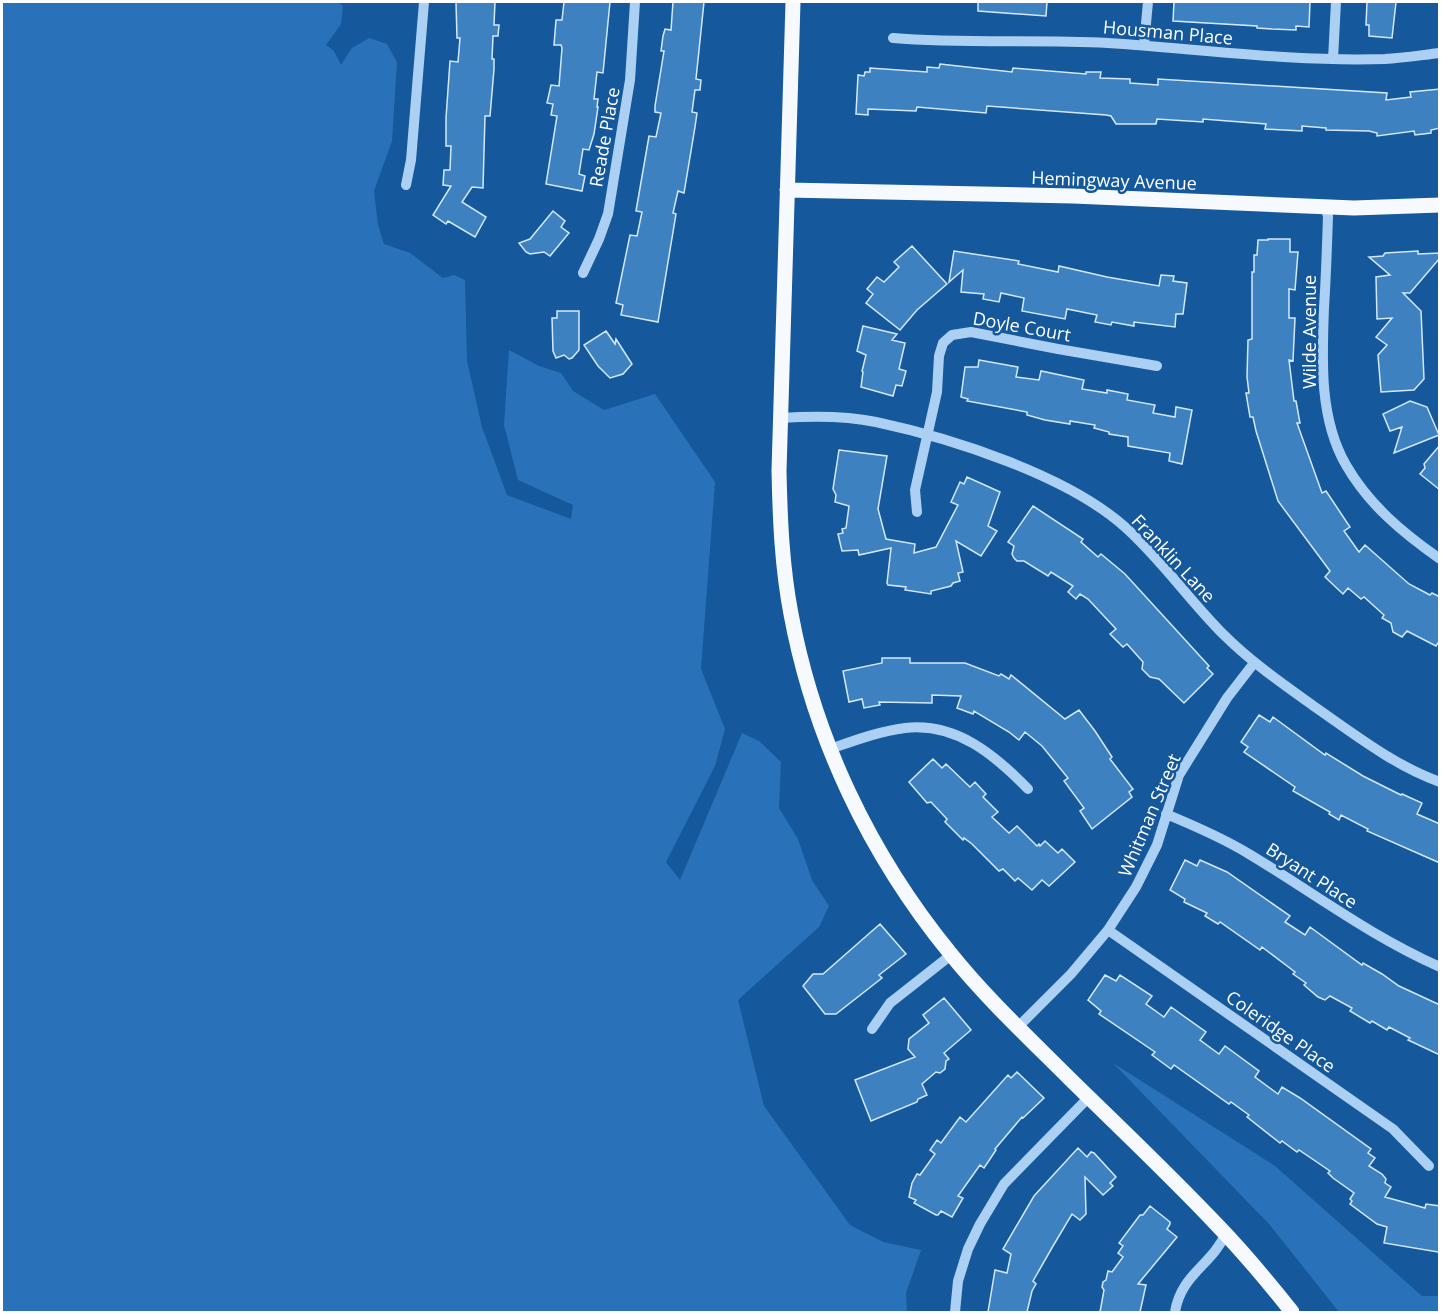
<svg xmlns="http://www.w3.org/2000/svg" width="1441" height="1314" font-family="'Open Sans',sans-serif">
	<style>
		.green { fill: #2972b9 }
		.building { fill: #3e81c1; stroke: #d3e8fd; stroke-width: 1.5 }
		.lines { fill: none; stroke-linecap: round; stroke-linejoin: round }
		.minor { stroke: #abd0f3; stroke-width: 10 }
		.major { stroke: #f6faff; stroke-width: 15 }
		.labels { text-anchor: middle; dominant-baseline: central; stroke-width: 5; stroke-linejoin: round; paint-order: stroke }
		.street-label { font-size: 18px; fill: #fff; stroke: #15589b }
	</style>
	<rect width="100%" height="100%" fill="#15589b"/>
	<path class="green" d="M2 2H338L343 6 341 24 326 45 334 51 341 65 352 48 369 38 387 44 397 62 392 141 374 191 378 225 384 244 410 253 443 278 454 275 465 280 467 361 482 427 507 495 571 519 573 505 518 480 504 425 509 350 539 366 561 373 573 391 604 410 655 394 715 482 701 669 725 729 715 766 666 862 680 880 742 733 759 741 781 762 779 808 798 839 812 880 829 906 819 927 738 1000 764 1106 850 1225 883 1242 921 1250 906 1293 907 1312H2Z
		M1113 1063 1275 1166 1422 1296H1439V1312H1339L1269 1224Z"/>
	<path class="building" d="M456 2H495L494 25H499L498 36H493L492 59H494V69L490 116H485L483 188 472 187 462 202 486 217 475 237 448 221 446 224 433 215 451 186 443 185 444 170H450L451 146H446V118L450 61 458 62 460 38H457Z
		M564 2H610L603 73 597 72 594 99H598L597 107H598L594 134 589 150 583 149 579 174 585 176 582 191 546 184 557 116 551 115 553 104 547 103 551 85 559 86 562 48 561 45H554L556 20H562Z
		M673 2H704L696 79 701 80 700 90H695L692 112 697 113 695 127 684 193 678 191 673 213 676 214 658 322 621 315 623 305 616 303 630 235 637 236 642 212 636 211 649 136 656 137 661 113 655 112V106L664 51H661L663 36 665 29 671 30Z
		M978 2H1047L1046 16 978 11Z
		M1174 2H1310L1309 27 1296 26V30L1272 29 1257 28V26L1173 21Z
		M1367 2H1396L1392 38 1369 36V25H1366Z
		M940 64 1012 72 1013 68 1086 74V72H1101L1100 78 1130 79V83L1158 85V79L1387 93 1386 100 1411 97 1410 92 1440 89V128L1431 130V133L1415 135 1414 131 1377 136V133L1369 131 1326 130V128L1302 126V131L1265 129 1266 124 1203 119V122L1157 119 1156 124H1116L1111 116 1106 115 987 106 986 113 917 107 916 111 868 109V115L856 114 858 75 864 76 865 72H870V68L927 72V67L939 68Z
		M553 211 565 221 561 227 569 233 550 256 544 252 530 254 526 252 519 243 530 239Z
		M1268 239H1290V252H1298L1295 290 1289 289V318H1295L1293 361 1289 360 1294 401H1296L1300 423H1297L1322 493 1326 491 1350 527 1344 531 1359 552 1365 545 1409 584 1430 595 1432 593 1440 597V640L1436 646 1407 631 1402 637 1393 632 1391 623 1382 618 1384 615 1364 597 1361 599 1348 588 1343 594 1325 577 1330 571 1278 501 1256 431 1253 417H1250L1246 393H1249L1247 377 1248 340 1252 339V272H1254V255H1257L1258 240H1268Z
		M912 246 947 284 917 310 900 330 866 303 873 294 867 289 877 277 884 282 899 267 894 262Z
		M954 251 1019 261 1018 264 1058 272 1059 266 1107 277 1159 286 1161 275 1174 276 1173 281 1187 283 1183 314H1176L1175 327 1134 322V326L1112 322 1111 325 1095 322 1097 315 1067 309 1065 319 1022 311 1024 298 1001 293 999 302 983 299 984 294 961 292 963 270 949 282Z
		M1418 251V254L1440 253V258L1410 293H1403L1421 311 1424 379 1414 390 1381 392 1378 355 1387 345 1376 337 1392 318 1377 319 1376 277 1390 275 1369 257 1383 256 1385 253Z
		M557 311H579V350L572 358 569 359 564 355 556 358 553 351 552 318H557Z
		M863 326 897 334 892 340 905 343 899 369 906 371 902 386 896 385 893 396 861 387 863 372 862 371 866 355 857 351Z
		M606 331 615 344 616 339 632 364 623 374 610 378 598 366 584 345Z
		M979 360 1018 367 1016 377 1039 380 1041 371 1084 380 1082 389 1107 393V390L1128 394 1127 400 1155 405 1153 413 1175 417 1176 407 1192 410 1182 464 1169 461 1170 453 1128 446V437L1109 434V432L1094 428 1095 425 1070 421V424L1045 420 1027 415V412L967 401 968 399 961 397 965 367H978Z
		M1410 401 1427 407 1439 435 1394 453 1402 427 1390 431 1383 414Z
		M1440 445V490L1420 474 1425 468 1424 464Z
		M839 450 887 456 878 509 886 539 915 544 914 553 936 547 958 505 951 502 960 482 964 484 967 477 1000 492 988 526 997 531 981 556 956 541 963 572 958 573 960 581 953 583 951 586 931 591V594L905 590 906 587 888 585 887 583 891 548 859 555 858 550 842 551 838 534 843 533 842 529 846 528 849 506 835 502 836 495 833 489Z
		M1033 506 1083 539 1081 542 1098 557 1101 554 1125 574 1209 666 1207 668 1213 674 1184 703 1159 679 1150 677 1142 669 1143 662 1127 644 1123 647 1110 634 1116 629 1088 599 1080 594 1076 599 1068 592 1073 586 1051 572 1048 576 1024 561H1017L1014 558 1012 554 1014 546 1008 542Z
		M882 658H910V663H965L999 676 1001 674 1009 679 1011 675 1065 719 1079 710 1095 731 1112 757 1110 759 1133 789 1129 792 1132 797 1092 829 1080 811 1084 808 1064 781 1068 778 1042 746 1025 732 1019 740 1009 732 974 711 973 714 957 708 961 696 932 695V703L879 702 880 705 864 708 862 699 849 702 843 671 882 663Z
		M1259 715 1270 722 1273 717 1325 755 1326 753 1363 776 1401 795 1402 794 1422 803 1417 814 1440 824V863L1367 831 1368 829 1341 815 1339 820 1329 814 1330 812 1293 791 1295 787 1244 752 1248 747 1241 742Z
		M933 759 942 768 946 764 970 787 975 782 986 794 983 797 998 812 992 817 1009 833 1017 826 1037 846 1039 844 1040 846 1045 841 1058 853 1062 849 1075 862 1049 886 1042 880 1032 890 1018 878 1015 881 1003 869 999 871 972 844 964 838 963 840 945 822 947 819 931 802 927 803 909 782Z
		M1185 860 1197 866 1200 860 1227 872 1290 916 1285 922 1305 935 1310 927 1362 965 1363 963 1382 974 1399 986 1440 1005V1055L1408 1040 1410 1038 1389 1027 1387 1030 1372 1021 1370 1023 1350 1011 1352 1008 1330 996 1325 1000 1318 997 1304 985 1306 983 1293 974 1295 972 1262 947 1260 950 1220 922 1218 924 1205 916 1207 913 1184 902 1185 899 1170 890Z
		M880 924 906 954 879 975 882 978 836 1014H825L803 986 813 974H823Z
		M1105 975 1116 981 1120 975 1152 996 1146 1004 1164 1017 1171 1007 1206 1032 1200 1040 1219 1054 1225 1046 1259 1071 1255 1077 1278 1094 1282 1087 1300 1098 1371 1149 1368 1153 1375 1158 1369 1166 1382 1174 1386 1179 1385 1183 1391 1187 1385 1197 1425 1208 1426 1204 1440 1206V1250L1438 1252 1384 1243 1387 1227 1377 1224 1350 1204 1352 1201 1350 1199 1354 1193 1333 1178 1328 1173 1330 1171 1299 1150 1297 1152 1282 1141 1280 1143 1247 1117 1249 1115 1231 1102 1229 1104 1174 1065 1171 1069 1152 1055 1155 1052 1099 1014 1101 1011 1088 1000Z
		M944 998 971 1030 944 1053 949 1059 946 1061 945 1069 940 1073 936 1072 922 1084 927 1095 918 1099 917 1102 871 1121 855 1080 915 1057 908 1049 909 1039 929 1023 923 1015Z
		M1017 1072 1044 1098 1023 1118 1022 1117 995 1149 996 1150 984 1168 980 1165 958 1196 963 1198 952 1217 941 1211 938 1215H936L914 1203 916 1200 909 1197 912 1183 917 1174 920 1175 935 1154 930 1150 937 1140 941 1143 960 1117 966 1122 1008 1075 1011 1078Z
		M1078 1148 1087 1157 1091 1152 1094 1153 1116 1177 1110 1183 1113 1186 1103 1195 1085 1177 1086 1214 1080 1220 1072 1214 1053 1246 1033 1281 1036 1284 1032 1291 1027 1312H988L995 1270 1007 1273 1011 1254 1003 1249 1034 1196Z
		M1150 1206 1170 1222V1224L1167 1229 1177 1237 1138 1284 1146 1285 1140 1312H1100L1104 1290 1102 1287 1103 1282 1106 1280 1108 1271 1112 1272 1123 1257 1118 1253 1123 1246 1119 1243 1140 1215H1143Z"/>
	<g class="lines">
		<path class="minor" d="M893 38C965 44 1036 39 1108 43 1200 49 1292 62 1385 59 1403 58 1422 55 1440 53
			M1144 45 1148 2
			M1333 59 1336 2
			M406 185 411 160 424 2
			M1325 207 1328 216C1327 247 1326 278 1324 308 1322 360 1319 418 1346 465 1369 505 1403 533 1440 559
			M583 273 599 239 608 214 630 80 635 2
			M781 418C810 416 847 416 876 422 951 438 1067 475 1125 527 1161 559 1189 600 1223 634 1251 662 1283 684 1315 707 1354 734 1395 766 1440 782
			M917 512 915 490 937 392 939 356 943 343 952 335 971 332 1058 349 1157 366
			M830 749C853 741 880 731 905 728 956 722 995 755 1028 789
			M1166 814C1195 826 1223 838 1249 854 1314 893 1370 936 1440 967
			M1108 930 1393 1129 1429 1166
			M1018 1027 1071 974 1108 930 1136 887 1157 845 1179 775 1227 698 1254 663
			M872 1029 890 1003 951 955
			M955 1312 958 1281 968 1249 980 1224 1004 1184 1089 1097
			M1175 1312C1181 1274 1212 1265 1226 1233"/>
		<path class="major" d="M793 2 779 471C780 519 782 567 791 614 814 738 870 855 950 953 986 998 1029 1038 1070 1079 1120 1128 1171 1176 1219 1227 1245 1254 1269 1283 1292 1312
			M787 190 1073 196 1354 208 1440 205"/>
	</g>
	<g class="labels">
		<g class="street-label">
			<text transform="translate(1168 32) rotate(5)">Housman Place</text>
			<text transform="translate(604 137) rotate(-80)">Reade Place</text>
			<text transform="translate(1114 180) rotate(2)">Hemingway Avenue</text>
			<text transform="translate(1022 326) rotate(10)">Doyle Court</text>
			<text transform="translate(1309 332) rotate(-90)">Wilde Avenue</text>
			<text transform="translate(1174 558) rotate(47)">Franklin Lane</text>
			<text transform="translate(1149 815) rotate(-67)">Whitman Street</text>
			<text transform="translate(1312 875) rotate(33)">Bryant Place</text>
			<text transform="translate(1281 1031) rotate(35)">Coleridge Place</text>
		</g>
	</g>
	<rect width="1441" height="1314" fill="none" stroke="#ffffff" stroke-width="6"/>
</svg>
